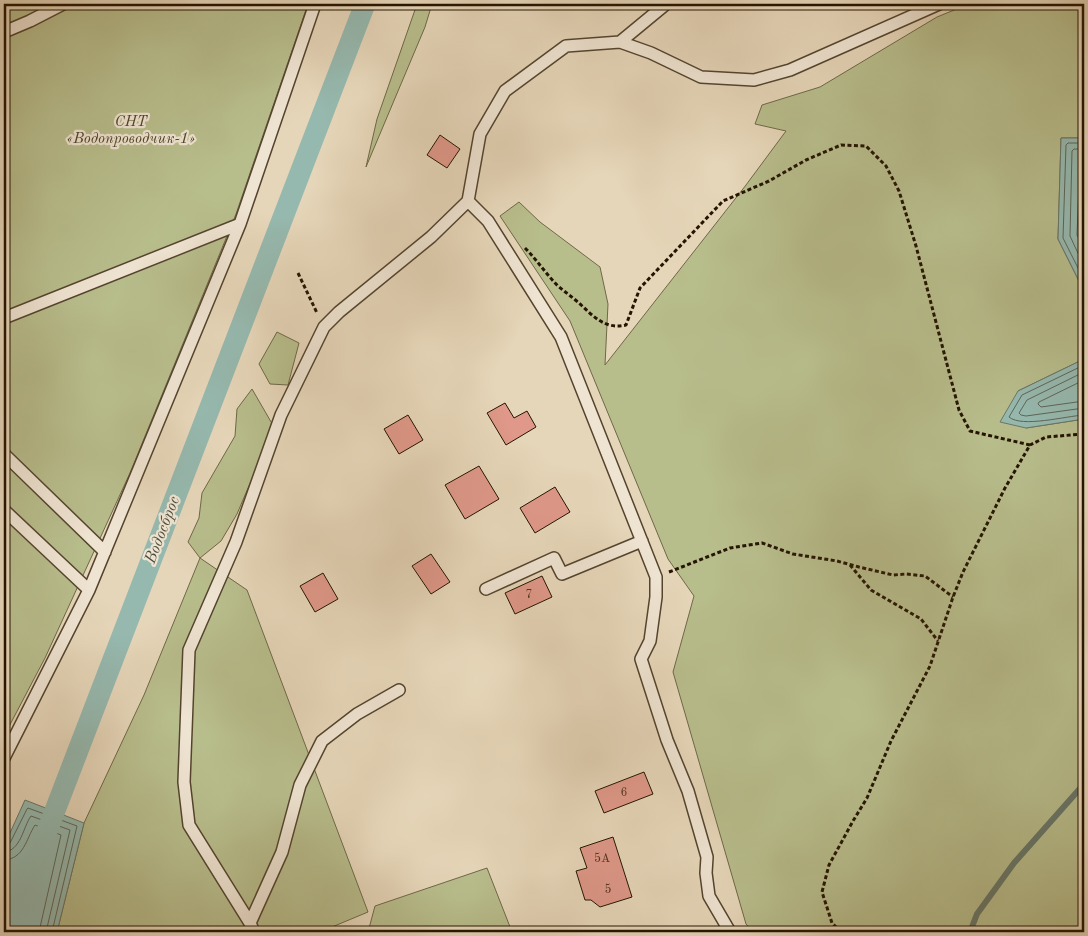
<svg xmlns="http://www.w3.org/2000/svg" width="1088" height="936" font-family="'Old Standard TT',serif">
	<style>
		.green { fill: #b8bd8c; stroke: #6e6846 }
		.water { fill: #96b9af; stroke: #687769 }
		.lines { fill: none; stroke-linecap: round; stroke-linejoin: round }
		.shore { stroke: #5d6658; stroke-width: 1 }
		.stream { stroke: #687769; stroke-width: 6 }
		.canal { stroke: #96b9af; stroke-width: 21 }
		.building { fill: #df9889; stroke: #241400 }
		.lane-casing { stroke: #54442e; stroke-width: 14 }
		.path { stroke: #241400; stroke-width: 3; stroke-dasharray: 4 2.5; stroke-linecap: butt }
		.lane { stroke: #efe4d2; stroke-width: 11 }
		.labels { text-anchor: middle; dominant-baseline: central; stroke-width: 4.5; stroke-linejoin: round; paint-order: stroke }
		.number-label { font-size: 12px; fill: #533522 }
		.park-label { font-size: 15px; font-style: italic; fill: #50472a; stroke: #efe4d2 }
		.water-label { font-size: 16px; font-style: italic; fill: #4c4e3d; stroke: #efe4d2 }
	</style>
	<rect width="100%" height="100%" fill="#e6d6b9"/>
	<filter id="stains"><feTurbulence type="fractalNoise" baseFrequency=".004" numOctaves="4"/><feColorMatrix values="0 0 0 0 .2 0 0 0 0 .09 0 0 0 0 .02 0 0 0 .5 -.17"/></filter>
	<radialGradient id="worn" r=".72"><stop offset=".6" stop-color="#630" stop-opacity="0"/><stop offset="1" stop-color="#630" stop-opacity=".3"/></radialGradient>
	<path class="green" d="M4 4H308L236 214 130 473 45 658 4 736Z
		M417 4H432L425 27 366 167 377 119Z
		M969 4H1084V138H1061L1058 239 1084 291V359L1018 391 1026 428 1084 419V932H753L746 924 673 672 694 596 668 559 570 321 500 216 519 202 540 222 600 267 608 304 605 365 746 185 786 131 755 124 762 105 820 87 937 17Z
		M277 332 299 343 288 385 270 384 259 364Z
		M252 389 274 427 237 514 221 541 200 558 247 590 368 912 320 932H57L84 823 144 695 200 558 188 542 199 518 202 493 235 436 237 409Z
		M487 868 512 932H368L375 906Z"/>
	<path class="water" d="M1061 138H1084V291L1058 239Z
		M1084 359V419L1026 428 1000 422 1018 391Z
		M25 800 84 823 57 932H4V846Z"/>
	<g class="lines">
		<path class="shore" d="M1084 143H1068L1066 145 1063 238 1084 280
			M1084 149H1074L1072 151 1070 236 1084 266
			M1084 156 1081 157 1080 159 1077 235 1084 249
			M1084 365 1022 395 1009 417C1022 428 1066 416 1084 415
			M1084 372 1027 400 1019 413 1021 415 1026 416 1084 408
			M1084 380 1039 402 1038 404 1041 407 1084 401
			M4 846H7L10 843 27 809 28 808 77 826 52 932
			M4 852C21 851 23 827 31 816L70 830 46 932
			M4 860C24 859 26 839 35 825L61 835 39 932"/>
		<path class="stream" d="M970 932 977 914 1014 863 1084 784"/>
		<path class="canal" d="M44 839 365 4"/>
	</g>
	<path class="building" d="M440 135 460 149 447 168 427 155Z
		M505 403 514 418 527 411 536 427 506 445 487 413Z
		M408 415 423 440 399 454 384 429Z
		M479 466 499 499 465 519 445 485Z
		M555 487 570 512 535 533 520 508Z
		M431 554 450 582 431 594 412 566Z
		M323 573 338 599 315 612 300 586Z
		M542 576 552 597 515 614 505 593Z
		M644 772 653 794 604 813 595 791Z
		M613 837 632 897 600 907 591 900H585L576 871 587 868 580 848Z"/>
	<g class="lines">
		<g class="lane-casing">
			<path id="lane" d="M4 32 30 21 63 4
				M620 42 666 4
				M468 201 488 221 561 337 656 577V597L650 641 641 659 667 740 688 791 707 857 706 873 709 896 730 932
				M4 318 240 224
				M4 454 105 552
				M4 510 89 590
				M486 589 554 558 562 574 642 541
				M4 758 89 590 240 224 315 4
				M250 923 282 852 300 785 322 741 357 714 399 690
				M254 932 250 923 189 825 184 782 189 650 236 542 281 415 324 327 339 312 431 237 468 201 480 134 505 91 566 46 620 42 651 53 701 77 754 80 790 70 939 4"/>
		</g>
		<path class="path" d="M525 248C537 260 546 274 558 286 565 292 572 297 579 303 593 316 605 330 626 325L640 288 723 201 769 181 806 160 841 145 866 146 886 166 899 191 916 246 959 410 970 431 1030 445
			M298 273 317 313
			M850 565 871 590 921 619 938 641
			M669 572 730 548 762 543 793 554 837 561 859 567 893 575 906 574 925 576 953 597
			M841 932 832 923 822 892 829 865 853 821 867 798 891 741 930 666 953 597 963 572 1005 488 1030 445 1046 437 1084 434"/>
		<use href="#lane" class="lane"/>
	</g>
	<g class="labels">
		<g class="number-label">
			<text x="529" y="595">7</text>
			<text x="624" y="793">6</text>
			<text x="602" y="859">5А</text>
			<text x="608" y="890">5</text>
		</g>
		<g class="park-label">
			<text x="131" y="122">СНТ<tspan x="131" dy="17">«Водопроводчик-1»</tspan></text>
		</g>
		<g class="water-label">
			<text transform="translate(163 530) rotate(-69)">Водосброс</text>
		</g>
	</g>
	<rect width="1088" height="936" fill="none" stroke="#e6d6b9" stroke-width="20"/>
	<rect x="5" y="5" width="1078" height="926" fill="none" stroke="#241400" stroke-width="2.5"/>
	<rect x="10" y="10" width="1068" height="916" fill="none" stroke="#241400"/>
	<rect width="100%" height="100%" filter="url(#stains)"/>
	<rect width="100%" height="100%" fill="url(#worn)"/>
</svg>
